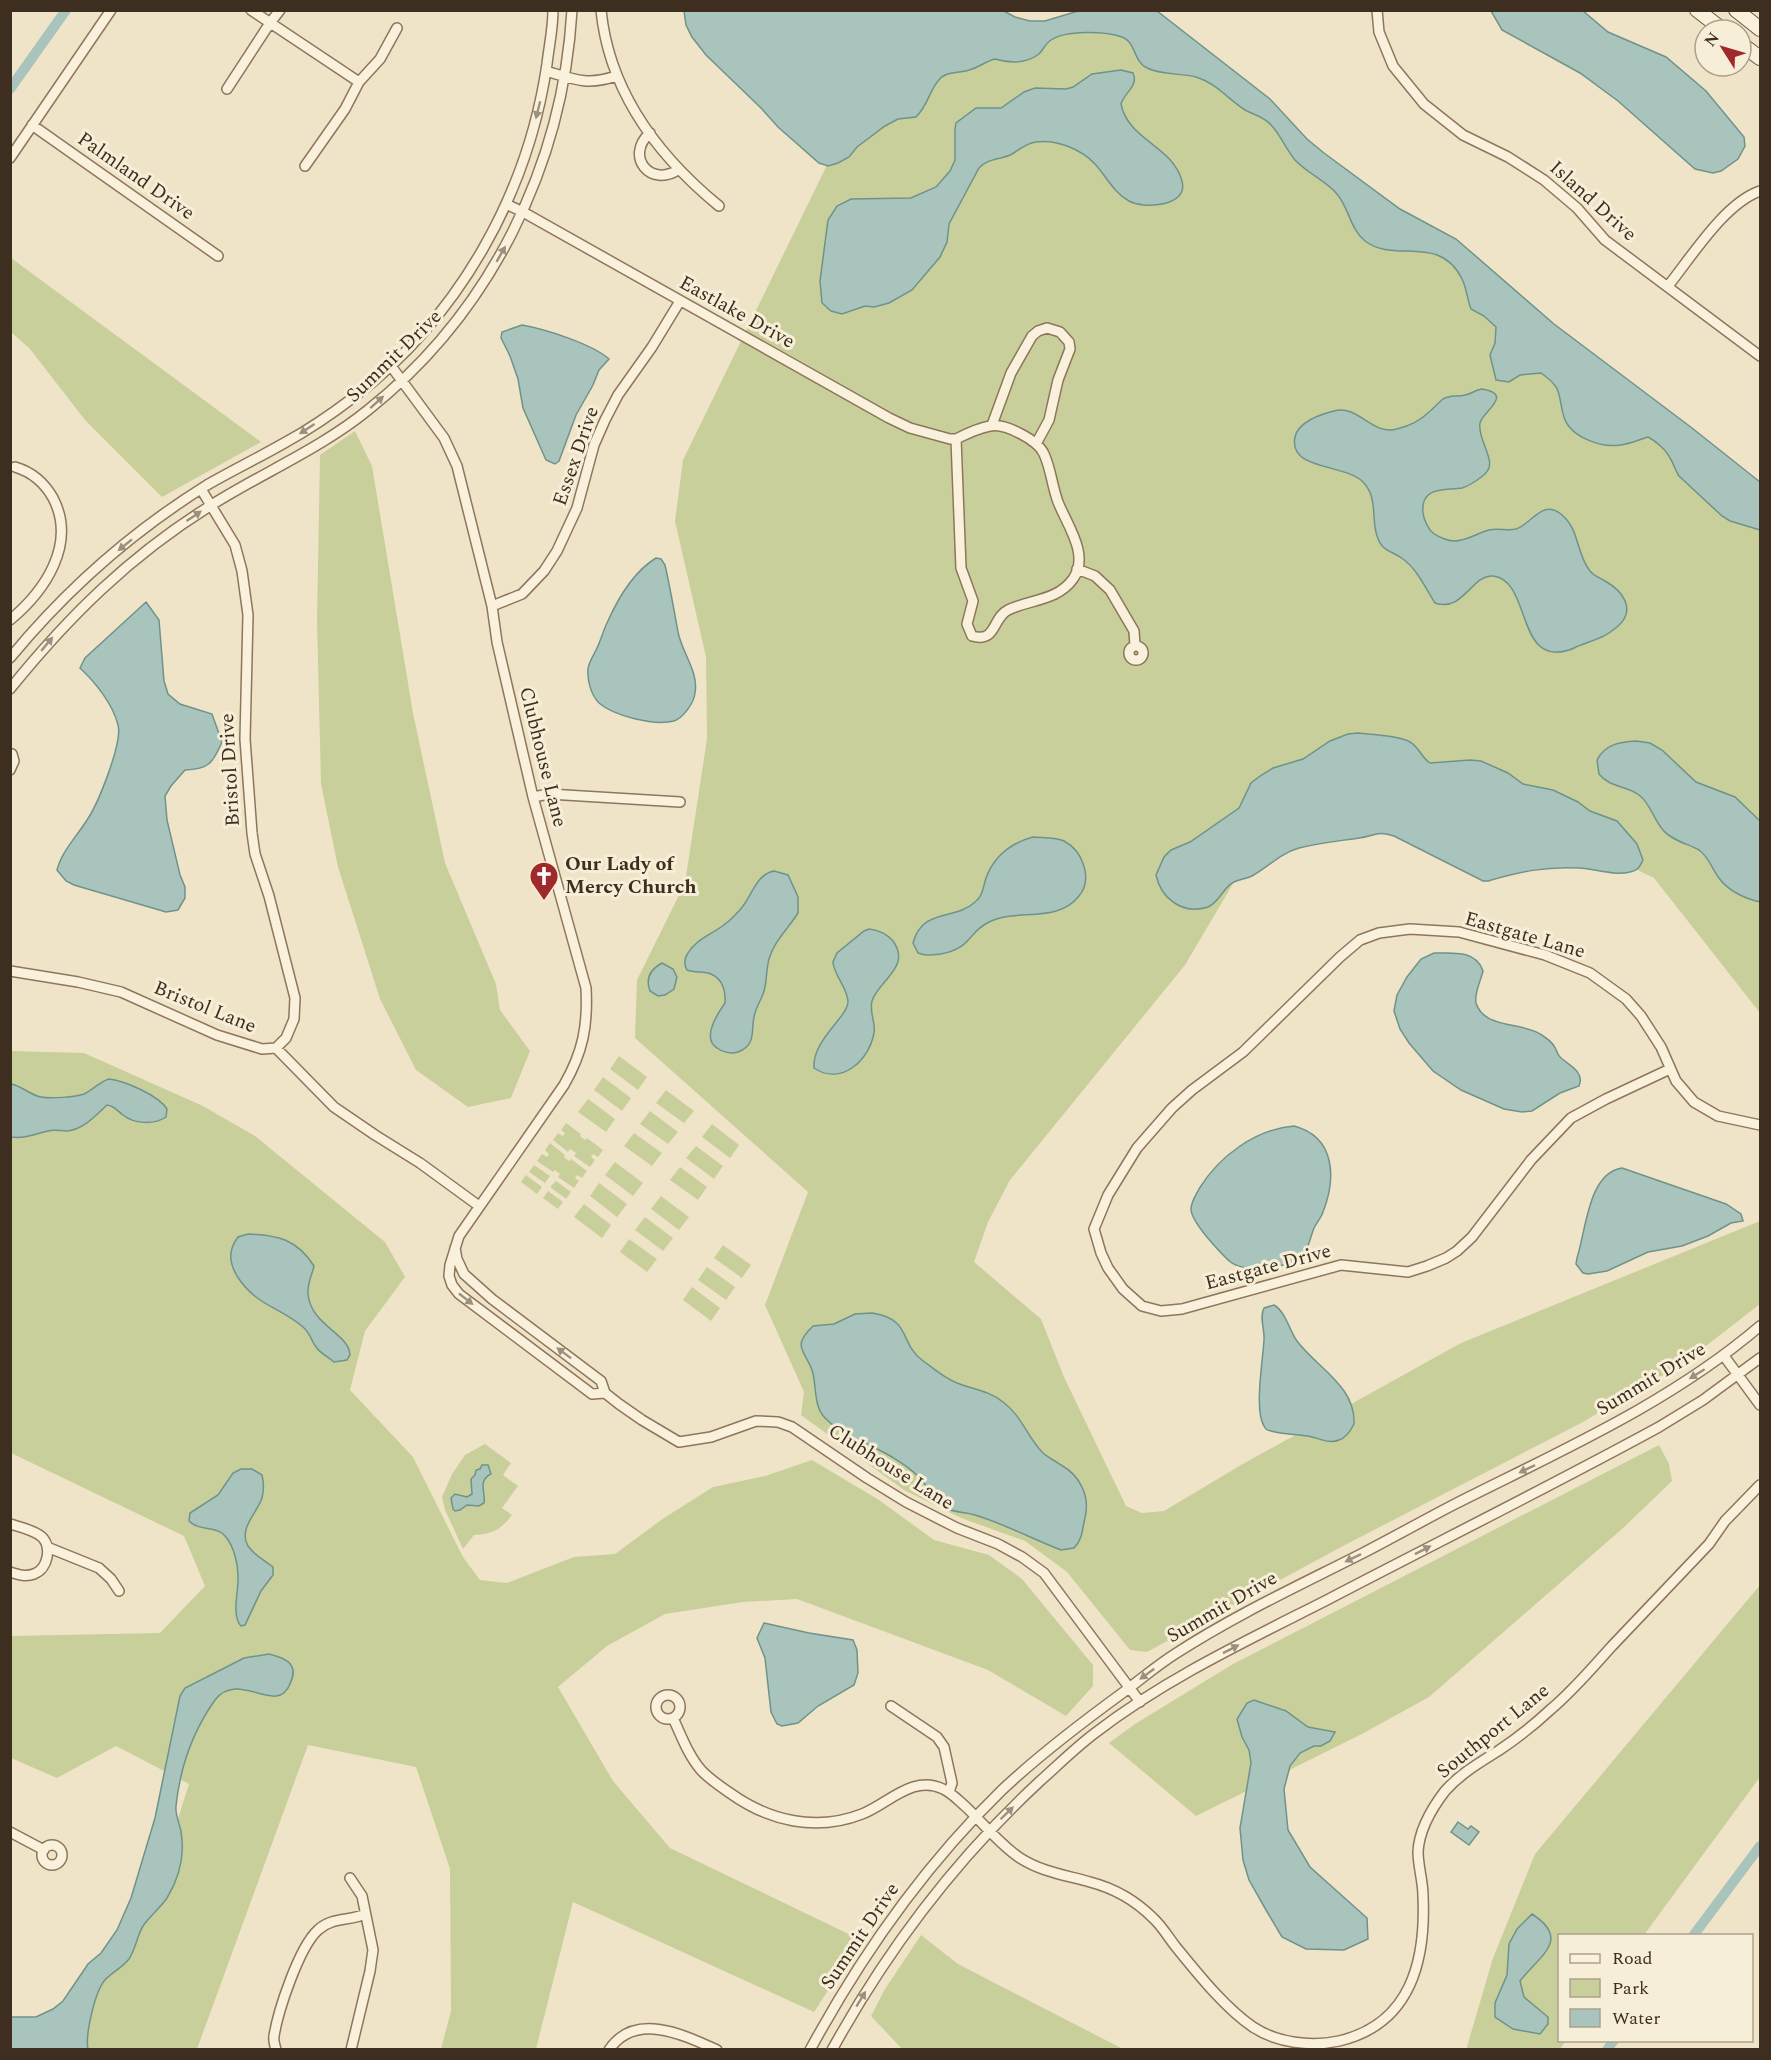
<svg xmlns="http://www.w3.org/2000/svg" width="1771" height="2060" font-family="Spectral,serif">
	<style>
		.green { fill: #c9cf9b }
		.water { fill: #a9c4bc; stroke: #6f938a; stroke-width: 1.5 }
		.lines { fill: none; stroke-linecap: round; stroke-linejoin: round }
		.canal { stroke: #a9c4bc; stroke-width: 10 }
		.street-casing { stroke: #8d765c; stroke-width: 12 }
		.secondary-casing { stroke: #6f573f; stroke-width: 16 }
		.street { stroke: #faf1dc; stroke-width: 9 }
		.secondary { stroke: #faf1dc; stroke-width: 14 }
		.oneway { fill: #9c907e }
		.labels { text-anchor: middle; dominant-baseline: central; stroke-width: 6; stroke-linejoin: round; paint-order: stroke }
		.street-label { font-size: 20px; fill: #3d2e20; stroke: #f7eed8 }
		.poi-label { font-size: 20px; font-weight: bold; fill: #3d2e20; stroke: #f7eed8; text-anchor: start }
	</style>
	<rect width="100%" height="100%" fill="#f0e4c8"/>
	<path class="green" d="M1116 22 1158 32 1760 494V1013L1654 878 1454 782 1250 855 1185 965 1010 1180 988 1222 974 1262 1041 1319 1064 1377 1126 1506 1142 1513 1164 1511 1241 1465 1461 1343 1760 1221V1304L1684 1363 1583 1422 1343 1546 1147 1652 1130 1650 1067 1572 1025 1541 961 1518 904 1490 801 1415 804 1392 765 1305 808 1192 635 1038 637 980 685 883 707 739 706 657 675 521 683 460 847 124 901 77Z
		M11 258 261 442 162 497 85 420 30 349 11 332Z
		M355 431 372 466 413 713 445 863 496 984 500 1010 530 1051 511 1098 468 1107 416 1070 380 999 338 867 321 784 317 621 320 455Z
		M11 1051 84 1053 203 1106 255 1136 385 1242 405 1277 365 1331 350 1390 413 1457 463 1557 480 1580 507 1583 574 1557 615 1554 664 1518 713 1487 765 1476 812 1460 879 1500 934 1540 989 1555 1022 1579 1093 1665V1686L1066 1716 988 1670 797 1599 743 1602 665 1614 607 1646 558 1687 613 1781 670 1848 861 1940 814 2012 573 1902 536 2049H441L451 2011 450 1869 416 1767 308 1745 197 2049 74 2050 73 2031 153 1897 189 1784 116 1746 57 1778 11 1758 10 1636 160 1633 205 1586 184 1536 11 1453Z
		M619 1056 647 1077 638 1090 610 1069Z
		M603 1077 631 1098 622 1111 594 1090Z
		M666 1090 694 1111 684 1123 656 1103Z
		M588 1099 615 1119 606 1132 578 1112Z
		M650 1111 678 1132 668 1144 640 1124Z
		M566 1123 581 1134 580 1136 585 1140 587 1138 603 1150 598 1157 593 1154 591 1157 595 1160 590 1167 574 1156 576 1153 570 1149 568 1152 553 1140 558 1133 563 1136 565 1133 561 1130Z
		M712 1124 739 1145 730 1158 702 1137Z
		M634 1133 662 1153 652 1166 624 1146Z
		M550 1143 565 1155 564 1157 569 1161 571 1159 587 1171 582 1178 577 1175 575 1178 579 1181 574 1188 558 1177 560 1174 555 1170 553 1172 537 1161 542 1154 547 1157 549 1154 545 1150Z
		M696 1146 723 1166 714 1179 686 1158Z
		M615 1162 643 1183 633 1196 605 1175Z
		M534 1165 550 1176 545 1183 529 1172Z
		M680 1167 707 1187 698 1200 670 1180Z
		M526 1175 542 1187 537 1194 521 1182Z
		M556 1181 571 1192 566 1199 550 1187Z
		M599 1183 627 1204 617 1217 590 1196Z
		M548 1191 563 1202 558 1209 543 1198Z
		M661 1196 689 1217 679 1230 651 1209Z
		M584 1204 611 1225 602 1238 574 1217Z
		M645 1217 673 1238 663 1251 635 1230Z
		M629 1239 657 1259 647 1272 620 1252Z
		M723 1245 751 1265 742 1278 714 1258Z
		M707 1267 735 1287 726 1300 698 1280Z
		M692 1287 720 1308 711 1321 683 1300Z
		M485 1444 511 1463 503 1475 518 1486 502 1508 512 1515C500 1530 493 1534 474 1535L463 1549 445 1510 442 1497 452 1474 465 1455Z
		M1659 1445 1669 1464 1672 1481 1622 1529 1429 1697 1362 1734 1196 1816 1109 1743 1135 1724 1233 1664Z
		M1760 1585V1777L1644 1935 1560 1936V2040L1566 2041 1560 2049 1466 2050 1493 1958 1535 1854Z
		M921 1935 958 1964 1123 2049H902L871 2016 885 1989Z"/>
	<path class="water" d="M1002 10 1015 17 1030 21H1045L1078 11H1157L1270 99 1307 139 1324 153 1400 209 1456 239 1554 324 1692 428 1760 482V530L1730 521 1722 516 1679 476C1675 470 1674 464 1670 458 1666 450 1656 441 1648 437 1638 440 1630 444 1620 445 1601 448 1570 437 1564 417 1557 394 1564 389 1541 373L1520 375 1509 382 1496 380 1490 355 1495 343 1496 327 1484 316 1471 309C1467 299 1467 289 1462 279 1439 233 1395 264 1365 241 1350 229 1349 208 1337 194 1326 181 1307 173 1295 160 1286 149 1281 136 1272 126 1265 117 1254 115 1245 110 1228 99 1216 83 1196 77 1180 73 1161 75 1147 68 1133 61 1136 42 1122 37 1105 31 1066 30 1051 40 1045 44 1043 50 1039 54 1026 64 1009 63 995 59 986 61 978 68 969 70 958 74 946 70 938 81 929 92 928 105 916 117L898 119 885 126 857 147 849 157 838 163 828 166 819 163 778 127 761 108 706 55 692 37 686 25 684 11Z
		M1491 11H1583L1608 32 1666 57 1706 91 1744 137 1745 146 1738 159 1721 171 1713 173 1695 169 1618 101 1580 73 1502 30Z
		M1121 70 1133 73C1139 86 1124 93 1121 104 1128 140 1173 146 1182 181 1189 207 1143 209 1129 201 1114 193 1106 176 1095 164 1081 149 1056 139 1036 142 1027 143 1020 149 1012 154 1001 160 988 158 979 168L949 224 947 242 940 257 912 290 889 303 874 307 865 306 842 314 831 311 822 303 820 281 828 220 837 206 851 199 911 198 936 187 950 171 955 160V129L956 123 976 108H1001L1024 92 1035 88 1066 89 1073 87 1092 74Z
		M522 325C545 329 592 344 609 359L599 370 593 385 576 415 559 461 555 464 546 460 523 408 518 379 510 356 501 338 502 332Z
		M1482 389C1515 394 1482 412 1480 423 1477 438 1495 459 1488 470 1485 476 1469 486 1462 488 1447 491 1420 485 1423 513 1424 520 1428 529 1433 533 1438 537 1448 541 1454 541 1467 541 1477 533 1489 530 1498 528 1507 531 1516 529 1532 524 1542 498 1562 515 1580 530 1576 554 1590 571 1594 576 1600 578 1605 581 1623 591 1637 610 1617 627 1604 638 1596 639 1581 645 1577 646 1573 649 1569 650 1515 667 1532 580 1493 576 1472 574 1463 613 1435 603 1426 589 1417 569 1403 559 1391 550 1382 552 1377 536 1371 518 1378 499 1364 483 1346 463 1288 471 1295 437 1298 422 1321 414 1334 411 1358 404 1372 436 1397 429 1409 426 1421 420 1429 412 1434 408 1438 403 1443 399 1450 395 1457 397 1465 395 1471 394 1475 390 1482 389Z
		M656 558 661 559 665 565C670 587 674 610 678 632 682 653 699 672 695 693 694 703 683 718 674 721 654 726 614 716 599 703 591 695 587 680 588 669 589 661 594 655 597 648 601 640 603 631 607 623 618 598 633 572 656 558Z
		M146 602 159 620 164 681 168 694 180 704 212 714 222 742C213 763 209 769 185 770L171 786 165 796 167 820 180 875 185 887V898L178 910 166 912 74 885 66 881 57 870C62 851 77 836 87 820 98 804 123 742 118 725 113 704 95 682 80 668L85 658Z
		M1358 733C1372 735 1398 735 1410 742 1419 747 1421 757 1430 763L1470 760 1481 761 1508 773 1523 784 1553 790 1578 802 1590 811 1617 821 1637 844 1643 860C1640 866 1638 871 1630 872 1614 876 1596 869 1579 868 1545 866 1520 872 1488 881H1483L1394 836C1378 830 1374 836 1359 838 1339 841 1319 843 1299 848 1281 853 1268 867 1252 876 1246 879 1240 879 1234 882 1223 887 1220 902 1208 907 1183 915 1161 899 1156 875L1164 857 1171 850 1190 842 1239 808 1251 783 1260 776 1273 768 1303 759 1330 741 1348 734Z
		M1636 741 1650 743 1662 750 1696 782 1735 797 1760 821V902C1746 899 1728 891 1719 878 1712 869 1709 857 1699 850 1688 844 1671 840 1663 830 1653 819 1651 804 1639 795 1626 785 1610 788 1599 774L1597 760C1605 744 1620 742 1636 741Z
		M1033 837C1042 838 1056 837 1064 841 1083 851 1093 879 1079 896 1057 924 1017 908 989 922 967 933 972 948 941 954 932 955 926 956 918 953L913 943C923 907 955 921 975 902 983 896 983 887 986 878 994 856 1011 843 1033 837Z
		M774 871 788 875 798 897V913C788 929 774 941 769 959 766 970 767 981 764 991 762 999 757 1005 755 1013 750 1027 758 1045 738 1052 731 1054 723 1052 717 1048 701 1038 718 1013 725 1003 726 992 723 979 711 974 704 971 695 973 687 970 684 965 684 958 688 953 696 939 713 934 725 924 730 921 734 916 738 912 752 899 754 875 774 871Z
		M869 929C878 930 886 933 893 941 912 967 878 981 872 1001 869 1012 876 1023 874 1033 869 1061 841 1086 814 1068 812 1040 847 1018 848 1002 848 988 834 976 833 962L837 953 864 931Z
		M1434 953C1453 953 1476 950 1483 971 1481 980 1474 993 1476 1003 1484 1029 1522 1022 1540 1034 1545 1037 1551 1041 1554 1046 1557 1050 1557 1055 1561 1058 1569 1065 1585 1072 1579 1086L1560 1093 1532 1111 1522 1112 1504 1109 1461 1090 1433 1071 1409 1043 1400 1029 1394 1011 1397 995 1407 977 1421 959Z
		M662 963 673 969 677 977 674 989 665 995 658 996 650 991C645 978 651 969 662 963Z
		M109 1079C125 1081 158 1095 167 1109L166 1117C154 1125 134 1124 123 1115 117 1111 115 1106 107 1105 96 1115 83 1130 67 1131 61 1131 54 1129 48 1131 35 1134 25 1139 11 1137V1084C22 1086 30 1095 41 1097 50 1099 76 1097 84 1094 93 1090 99 1082 109 1079Z
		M1294 1126C1336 1137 1336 1179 1323 1212 1321 1218 1317 1222 1314 1228 1310 1238 1308 1253 1298 1260 1288 1266 1270 1267 1258 1267 1246 1268 1237 1268 1228 1260 1219 1251 1191 1222 1191 1209 1191 1202 1196 1195 1199 1189 1219 1156 1256 1129 1294 1126Z
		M1622 1168 1726 1204 1741 1214 1743 1221 1731 1223 1708 1236 1682 1246 1648 1252 1607 1271 1588 1274 1583 1273 1576 1264 1577 1258C1586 1231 1588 1173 1622 1168Z
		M248 1234C277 1235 297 1239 314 1266 312 1275 307 1284 308 1294 311 1326 349 1333 350 1355L347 1360 334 1362C328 1357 320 1353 316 1347 311 1340 310 1333 303 1327 279 1306 257 1307 237 1276 229 1262 228 1250 238 1237Z
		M1274 1305C1286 1312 1289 1330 1297 1341 1316 1367 1356 1386 1354 1424 1351 1430 1346 1438 1339 1440 1330 1444 1321 1439 1312 1437 1299 1434 1284 1435 1271 1431 1267 1430 1266 1430 1264 1426 1254 1411 1263 1359 1264 1340 1265 1330 1259 1317 1264 1308Z
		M872 1313C912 1319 899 1343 922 1360 933 1368 944 1378 957 1383 972 1389 990 1391 1003 1402 1021 1415 1027 1436 1042 1452 1048 1458 1054 1460 1061 1465 1081 1476 1090 1497 1085 1518 1082 1529 1083 1539 1074 1548L1061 1550C1032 1539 1005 1524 975 1515 965 1512 954 1513 944 1507 934 1501 931 1492 924 1483 916 1472 903 1464 892 1457 871 1444 842 1436 825 1418 813 1406 817 1385 812 1370 805 1350 791 1347 813 1326L834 1324 855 1314Z
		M482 1465H488L491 1474C477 1481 486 1492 484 1503L479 1506 467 1505 460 1510 455 1511 453 1509 451 1498 455 1494 467 1497 472 1494 471 1479 475 1475 476 1470 480 1469Z
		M241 1469H252L262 1475C264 1483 264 1490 262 1498 257 1513 238 1529 248 1546 254 1555 264 1560 273 1567V1575L261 1591 245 1625 241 1626C231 1615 239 1590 238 1576 238 1564 234 1547 226 1537 217 1525 200 1532 189 1521L190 1513 218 1495 233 1473Z
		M764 1623 809 1633 853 1640 857 1650 858 1673 854 1685 818 1706 798 1723 782 1726 777 1724 771 1712 765 1658 757 1638Z
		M269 1654C276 1656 289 1659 292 1667 295 1673 292 1679 290 1684 277 1717 239 1669 215 1700 193 1731 180 1768 176 1806 175 1815 180 1824 181 1832 185 1855 179 1878 167 1898 160 1908 150 1916 143 1926 137 1936 136 1948 129 1959 122 1968 112 1972 105 1980 95 1991 85 2035 88 2049H11V2017H36L53 2009 63 2001 88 1964 101 1953 117 1930 131 1898 155 1818 180 1696 185 1688 244 1658Z
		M1254 1700 1286 1711 1308 1727 1335 1732 1330 1741 1321 1746H1314L1300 1753 1290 1766 1284 1789 1288 1830 1310 1867 1367 1918 1368 1939 1344 1950 1306 1949 1282 1937 1266 1910 1249 1880 1243 1860 1240 1828 1251 1763 1249 1750 1242 1737 1237 1719 1247 1703Z
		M1458 1822 1468 1829 1471 1826 1479 1832 1469 1845 1451 1832Z
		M1532 1914C1572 1940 1539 1956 1520 1981L1524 1997 1548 2017V2024L1540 2034 1513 2029 1495 2017V2003L1507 1975 1509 1944 1517 1929Z"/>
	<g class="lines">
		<path class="canal" d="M10 89 66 10
			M1693 1936 1760 1846
			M1607 2050 1614 2040"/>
		<g class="street-casing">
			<path id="street" d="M251 10 359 82
				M601 10C609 91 658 156 719 206
				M1377 10 1379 32 1393 66 1424 104 1463 135 1508 157 1544 180 1577 208 1605 240 1760 356
				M546 71C573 79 587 86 616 76
				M227 89 270 23 280 10
				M32 125 218 256
				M650 133C624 156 651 189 679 169
				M10 158 111 10
				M305 166 345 109 359 82 380 59 397 28
				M506 204 523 212 889 418 910 428 950 439H956C966 434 978 428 990 426 1005 423 1038 440 1044 454 1051 469 1052 486 1058 502 1067 525 1090 555 1073 579 1057 601 1031 599 1008 610 992 618 997 643 972 636L967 624 973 601 961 568 956 439
				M1668 286C1692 256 1725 203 1760 191
				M391 366 444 438 457 466 492 606 497 642 533 797 586 988C588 1026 583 1052 564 1085L459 1236 450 1265 449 1276 452 1285 459 1294 592 1394 605 1393
				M992 425 1011 373 1032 336 1038 331 1047 328 1060 332 1069 342 1070 349 1058 380 1049 420 1036 444
				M1077 569 1095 576 1110 590 1134 631 1135 646
				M492 606 522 594 544 571 557 551 577 508 594 445 605 420 618 395 652 347 680 301
				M10 620C45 591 77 544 53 498 44 482 32 472 15 467
				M1129 653a7 7 0 1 1 14 0a7 7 0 1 1-14 0Z
				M10 658C66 590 133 531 207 485 233 470 260 457 286 442 310 429 333 413 354 397 459 317 528 194 547 64 549 46 553 29 553 10
				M10 689C69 616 130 556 210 506 262 473 320 449 368 410 490 313 563 166 572 10
				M10 770 14 761 12 754
				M533 797 549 794 680 802
				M10 971 78 982 121 992 217 1035 262 1049 276 1048 286 1038 294 1019 295 998 269 896 255 854 252 833 245 739 248 615 242 571 235 545 201 489
				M276 1048 334 1107 375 1135 420 1163 479 1206
				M1670 1069 1606 1099 1571 1118 1531 1160 1472 1237 1457 1251 1446 1258 1427 1266 1408 1272 1341 1265 1182 1309 1161 1311 1142 1306 1123 1289 1108 1268 1101 1253 1094 1229 1108 1195 1137 1148 1172 1108 1192 1090 1243 1052 1340 957 1360 940 1379 933 1410 929 1459 932 1545 955 1590 973 1626 999 1641 1016 1661 1047 1676 1081 1694 1102 1718 1116 1760 1125
				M455 1248 457 1259 464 1274 492 1299 601 1381 605 1393 619 1404 642 1420 679 1442 711 1437 756 1421 778 1422 792 1427 867 1478 906 1502 957 1528 998 1544 1022 1557 1044 1573 1140 1702
				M1724 1356 1760 1405
				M10 1524C20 1527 34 1530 42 1537 52 1547 48 1569 34 1574 26 1577 19 1575 10 1572
				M47 1547 99 1568 111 1579 119 1591
				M656 1707a12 12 0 1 1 24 0a12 12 0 1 1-24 0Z
				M891 1706 937 1737 944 1747 952 1783 949 1792
				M673 1718C681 1735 688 1755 701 1770 709 1779 720 1786 730 1793 769 1821 816 1832 862 1814 888 1804 913 1774 943 1789 952 1793 959 1801 966 1807 984 1824 999 1844 1020 1858 1042 1872 1065 1875 1090 1882 1113 1888 1136 1901 1153 1918 1162 1926 1168 1937 1176 1947 1198 1974 1225 2008 1253 2027 1277 2043 1311 2047 1339 2041 1411 2024 1426 1961 1423 1896 1423 1881 1418 1866 1418 1852 1419 1830 1432 1808 1445 1791 1460 1774 1479 1763 1498 1751 1516 1739 1534 1725 1550 1710 1573 1691 1592 1668 1612 1646 1644 1612 1677 1578 1709 1544L1725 1521 1760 1485
				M10 1832 44 1850
				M42 1855a10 10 0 1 1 20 0a10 10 0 1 1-20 0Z
				M350 1878 362 1896 373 1950 370 1971 351 2050
				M276 2050C275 2045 273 2041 274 2036 278 2011 299 1947 318 1930 331 1917 351 1921 365 1914
				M609 2050C635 2011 684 2035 717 2050
				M810 2050C862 1954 924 1866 1002 1790 1039 1755 1080 1724 1121 1694 1139 1681 1156 1666 1175 1654 1235 1615 1300 1585 1363 1553 1394 1537 1424 1520 1455 1504 1560 1451 1670 1403 1760 1326
				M832 2050C888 1948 954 1861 1039 1782 1057 1766 1075 1748 1095 1733 1165 1679 1246 1641 1325 1601 1436 1543 1549 1487 1659 1427L1703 1400 1760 1358"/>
		</g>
		<g class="secondary-casing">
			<path id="secondary" d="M1697 10 1723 30
				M1736 10 1760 29
				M1741 44 1760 58"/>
		</g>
		<use href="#street" class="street"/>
		<use href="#secondary" class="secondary"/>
	</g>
	<defs><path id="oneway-solid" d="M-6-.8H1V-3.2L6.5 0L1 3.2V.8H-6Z" transform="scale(1.5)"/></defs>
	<g class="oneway">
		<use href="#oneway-solid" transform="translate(538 110) rotate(104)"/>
		<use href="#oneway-solid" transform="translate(501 254) rotate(-60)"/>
		<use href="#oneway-solid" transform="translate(377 402) rotate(-42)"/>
		<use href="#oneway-solid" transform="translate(307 429) rotate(147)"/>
		<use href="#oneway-solid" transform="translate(194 516) rotate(-34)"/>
		<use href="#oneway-solid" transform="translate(125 545) rotate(141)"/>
		<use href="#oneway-solid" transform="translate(47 644) rotate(-50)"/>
		<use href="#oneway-solid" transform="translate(466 1299) rotate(38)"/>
		<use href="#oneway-solid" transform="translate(564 1353) rotate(-143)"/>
		<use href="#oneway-solid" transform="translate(1697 1374) rotate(148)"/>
		<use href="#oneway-solid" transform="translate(1527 1469) rotate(154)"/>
		<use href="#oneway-solid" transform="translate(1423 1550) rotate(-27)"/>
		<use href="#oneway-solid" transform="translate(1353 1558) rotate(154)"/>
		<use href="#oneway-solid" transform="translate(1231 1649) rotate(-27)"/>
		<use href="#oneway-solid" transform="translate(1147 1674) rotate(144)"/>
		<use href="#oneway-solid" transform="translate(1007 1813) rotate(-44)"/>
		<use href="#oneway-solid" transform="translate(861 1999) rotate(-59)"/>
	</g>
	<defs>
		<g id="church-pin" transform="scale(1.5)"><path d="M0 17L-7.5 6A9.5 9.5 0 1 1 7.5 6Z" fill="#9e2a2b" stroke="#f7eed8"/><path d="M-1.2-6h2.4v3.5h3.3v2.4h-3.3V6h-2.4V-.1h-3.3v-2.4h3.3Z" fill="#fff"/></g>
	</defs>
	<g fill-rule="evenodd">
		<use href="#church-pin" x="544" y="876"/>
	</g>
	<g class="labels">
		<g class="street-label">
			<text transform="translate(136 176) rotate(35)">Palmland Drive</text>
			<text transform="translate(1593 201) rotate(42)">Island Drive</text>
			<text transform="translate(737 312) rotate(29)">Eastlake Drive</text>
			<text transform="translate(394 356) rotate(-44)">Summit Drive</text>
			<text transform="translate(576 456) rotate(-71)">Essex Drive</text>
			<text transform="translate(543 757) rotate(76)">Clubhouse Lane</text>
			<text transform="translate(230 770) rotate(-93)">Bristol Drive</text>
			<text transform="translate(1525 935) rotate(16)">Eastgate Lane</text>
			<text transform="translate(205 1007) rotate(22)">Bristol Lane</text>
			<text transform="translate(1268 1267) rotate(-15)">Eastgate Drive</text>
			<text transform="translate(1651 1379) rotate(-31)">Summit Drive</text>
			<text transform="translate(891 1467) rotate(32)">Clubhouse Lane</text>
			<text transform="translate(1222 1607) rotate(-30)">Summit Drive</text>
			<text transform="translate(1493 1731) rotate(-39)">Southport Lane</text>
			<text transform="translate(860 1936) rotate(-56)">Summit Drive</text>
		</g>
		<g class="poi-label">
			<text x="565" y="864">Our Lady of<tspan x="565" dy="23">Mercy Church</tspan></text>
		</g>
	</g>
	<rect width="1771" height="2060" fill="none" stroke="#3d2e20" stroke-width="24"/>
	<rect x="1558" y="1934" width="195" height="108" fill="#f7eed8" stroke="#ada18e" stroke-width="1.5"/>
	<rect x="1570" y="1954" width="30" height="9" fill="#faf1dc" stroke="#ada18e" stroke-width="1.5"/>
	<text x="1612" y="1964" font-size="18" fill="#3d2e20">Road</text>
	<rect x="1570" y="1979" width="30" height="18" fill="#c9cf9b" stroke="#ada18e" stroke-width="1.5"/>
	<text x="1612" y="1994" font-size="18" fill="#3d2e20">Park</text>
	<rect x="1570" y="2009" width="30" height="18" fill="#a9c4bc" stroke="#ada18e" stroke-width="1.5"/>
	<text x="1612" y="2024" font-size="18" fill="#3d2e20">Water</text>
	<g transform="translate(1723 48) rotate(307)"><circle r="28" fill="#f7eed8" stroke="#ada18e" stroke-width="1.5"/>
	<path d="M0-4.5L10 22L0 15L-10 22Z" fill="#9e2a2b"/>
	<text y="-9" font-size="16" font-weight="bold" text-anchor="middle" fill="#3d2e20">N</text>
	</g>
</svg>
